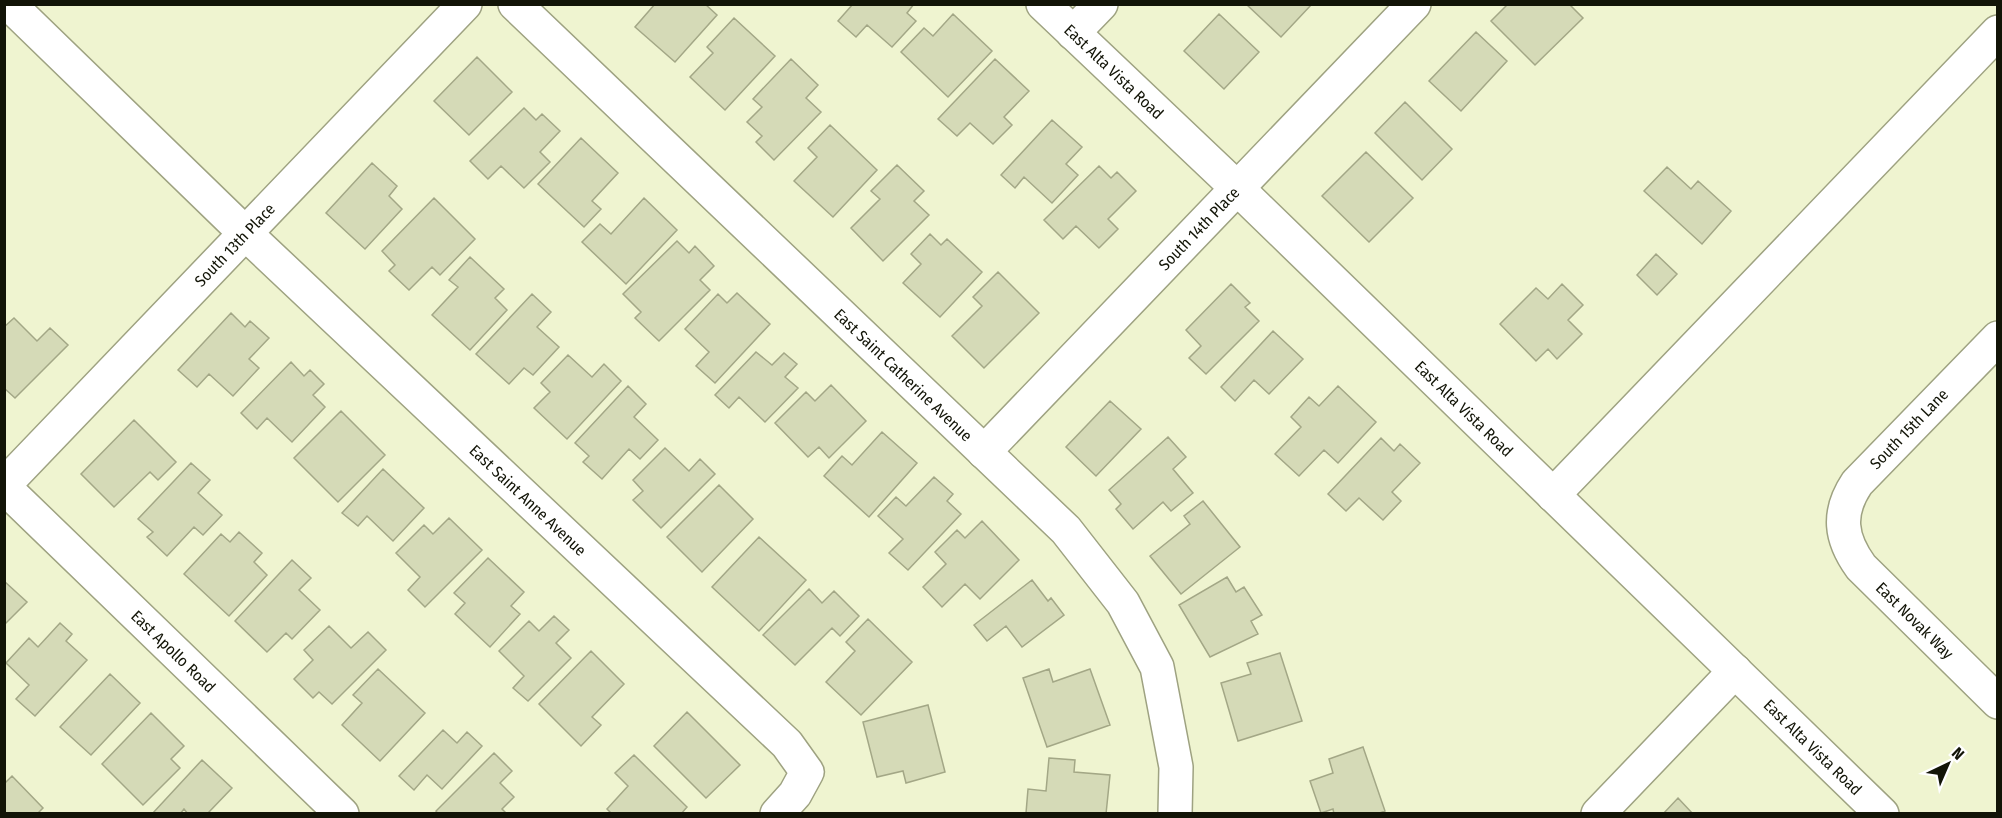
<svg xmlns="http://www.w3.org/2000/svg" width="2002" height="818" font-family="'Fira Sans Condensed',sans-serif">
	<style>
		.building { fill: #d5dab7; stroke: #a3a786; stroke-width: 1.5 }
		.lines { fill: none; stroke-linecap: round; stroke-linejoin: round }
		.minor-casing { stroke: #9ea281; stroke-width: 36 }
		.minor { stroke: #fff; stroke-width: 33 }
		.labels { text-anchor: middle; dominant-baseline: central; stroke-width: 6; stroke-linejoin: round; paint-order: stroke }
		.street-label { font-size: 16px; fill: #121407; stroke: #fff }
	</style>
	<rect width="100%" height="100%" fill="#eff4d0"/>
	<path class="building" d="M655 4H705L717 15 675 62 635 27Z
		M853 4H914L907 13 916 21 892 47 867 25 856 37 838 21Z
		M1246 4H1312L1281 37Z
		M1508 4H1569L1583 18 1535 65 1491 21Z
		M953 14 992 51 948 97 901 52 924 28 933 36Z
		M1219 14 1259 52 1224 89 1184 51Z
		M734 18 775 56 725 110 690 77 713 53 707 47Z
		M1476 32 1507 61 1461 111 1429 81Z
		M477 57 512 92 469 135 434 101Z
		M791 59 818 85 806 98 821 112 774 160 756 142 762 136 747 122 762 107 753 99Z
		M995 59 1029 91 1004 117 1012 125 993 144 970 123 957 136 938 119Z
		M1405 102 1452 149 1422 180 1375 133Z
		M524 108 536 120 542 114 560 131 540 152 550 162 524 188 501 166 488 179 470 161Z
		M1052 120 1082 147 1066 164 1078 175 1052 203 1024 177 1015 188 1001 175Z
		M830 125 877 170 833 217 794 181 817 157 808 148Z
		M581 138 618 173 592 201 601 209 584 227 538 184Z
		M1366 152 1413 198 1369 242 1322 196Z
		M372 163 397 186 389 196 402 209 365 249 326 213Z
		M897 165 924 191 914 201 929 215 883 261 851 228 880 199 871 191Z
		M1099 166 1111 178 1117 172 1136 191 1108 219 1118 229 1099 248 1076 226 1063 239 1044 220Z
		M1667 167 1691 189 1698 181 1731 211 1702 244 1644 191Z
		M434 198 475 239 440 275 432 267 409 290 389 271 395 265 382 251Z
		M644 198 677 230 626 284 582 242 600 224 611 234Z
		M930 234 941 245 947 239 982 272 940 317 903 283 921 264 911 254Z
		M677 241 689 253 695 246 714 266 700 280 710 290 659 341 635 318 641 312 623 294Z
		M1656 254 1677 274 1657 295 1637 275Z
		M470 257 504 289 495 298 507 310 470 350 432 315 458 287 449 280Z
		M998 272 1039 313 984 368 952 336 982 306 973 297Z
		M1231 284 1250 303 1245 307 1259 321 1206 374 1189 358 1201 346 1186 330Z
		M1562 284 1583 305 1568 320 1582 334 1557 359 1548 349 1536 361 1500 324 1536 288 1548 299Z
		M737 293 770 324 715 383 696 366 709 352 685 329 718 294 727 303Z
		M532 294 551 312 537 327 559 347 533 375 524 368 509 384 476 354Z
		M231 313 245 327 250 321 269 338 249 359 259 368 233 396 209 374 197 387 178 370Z
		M14 318 37 341 50 328 68 345 15 398 4 388V327Z
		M1273 331 1303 359 1269 394 1254 380 1235 401 1221 387Z
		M756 352 772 365 784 353 797 364 785 377 798 388 765 422 739 397 729 408 715 395Z
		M568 355 592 377 604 364 621 381 567 439 534 408 550 392 541 383Z
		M291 362 304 376 310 370 324 384 313 395 325 407 292 442 267 418 257 429 241 413Z
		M831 385 866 421 829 458 819 447 808 457 775 423 806 392 815 401Z
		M628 386 646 404 634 417 658 440 640 459 629 449 602 479 583 462 589 456 575 443Z
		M1338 386 1376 422 1338 463 1324 450 1299 476 1275 454 1301 427 1291 417 1309 397 1319 406Z
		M1110 401 1141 429 1096 476 1066 447Z
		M341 411 385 455 338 502 294 458Z
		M134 420 176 462 158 480 150 472 114 507 81 474Z
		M882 432 917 463 869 517 824 476 842 456 852 465Z
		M1168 437 1186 457 1173 469 1193 493 1171 511 1163 502 1133 529 1116 509 1121 504 1109 490Z
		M1381 438 1394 451 1400 444 1420 463 1392 492 1401 501 1383 520 1359 498 1346 511 1328 494Z
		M665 448 689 471 700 459 715 474 661 528 633 500 643 491 633 480Z
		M191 463 210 480 198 493 222 515 203 535 194 527 167 556 147 537 153 532 138 519Z
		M383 469 424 508 393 541 367 516 358 526 342 513Z
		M934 477 953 494 947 501 961 514 908 570 889 553 903 539 878 516 896 497 906 506Z
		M719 485 753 519 702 572 667 537Z
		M1203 501 1240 547 1181 594 1150 556 1190 524 1184 516Z
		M449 518 482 550 425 607 408 590 420 577 396 553 424 525 433 534Z
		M982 521 1019 560 980 599 965 584 942 607 923 587 946 564 935 552 957 530 965 538Z
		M239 532 262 553 254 562 267 575 229 616 184 574 221 534 230 542Z
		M759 537 806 580 759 631 712 587Z
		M488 558 524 592 511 606 520 614 490 647 455 614 465 603 454 593Z
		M292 560 311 578 299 590 320 610 292 639 286 633 267 652 235 621Z
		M1227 577 1236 592 1244 587 1262 615 1251 621 1258 634 1210 657 1179 605Z
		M1032 580 1048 601 1051 598 1064 615 1022 647 1006 626 987 641 974 625Z
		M4 581 27 602 4 625Z
		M809 589 822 603 834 591 859 616 840 636 832 628 795 665 763 635Z
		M554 616 569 630 556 643 571 658 528 701 513 688 524 676 499 651 529 621 539 631Z
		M868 619 912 662 861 715 826 682 855 651 846 642Z
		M60 623 72 634 66 641 87 660 35 716 16 699 29 685 6 663 29 638 38 647Z
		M329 626 351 648 368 632 386 650 332 704 319 692 313 698 294 679 313 660 304 650Z
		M591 651 624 684 592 717 601 725 581 746 539 704Z
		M1280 653 1302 721 1238 741 1221 683 1251 674 1247 663Z
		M378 669 425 713 380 761 342 725 362 703 353 695Z
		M1049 669 1053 682 1090 669 1110 725 1047 747 1023 678Z
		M110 674 140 703 91 755 60 727Z
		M928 705 945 772 906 783 903 771 877 777 863 722Z
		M687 712 740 765 706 798 654 746Z
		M151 713 184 746 171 759 180 768 143 805 102 764Z
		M443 730 457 743 467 732 482 746 442 789 427 775 414 790 399 776Z
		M1363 747 1385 811 1377 814H1334L1333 809 1321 813 1310 781 1333 773 1329 759Z
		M494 753 512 771 500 783 514 797 502 809 506 813 438 814 436 811Z
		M634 755 687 807 681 814H612L607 809 628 786 615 773Z
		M1049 758 1075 760 1074 772 1110 775 1106 814 1026 813 1028 789 1046 791Z
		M202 760 232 788 209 812 211 814H188L184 809 180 814H152Z
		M12 776 43 808 37 814H4V784Z
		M1678 798 1693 814H1663Z"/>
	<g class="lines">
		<g class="minor-casing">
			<g id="minor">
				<path id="s1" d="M9 4 245 233 787 744 807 772 795 794 777 814"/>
				<path id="s2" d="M515 4 1066 530 1123 603 1157 667 1176 767 1175 814"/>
				<path id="s3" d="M1043 4 1237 188 1882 814"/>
				<path d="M1073 33 1101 4"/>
				<path id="s4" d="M1998 338 1857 483C1837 513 1840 538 1861 567L1998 702"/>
				<path id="s5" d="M984 452 1414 4"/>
				<path id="s6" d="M4 485 465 4"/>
				<path id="s7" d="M4 487 342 814"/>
				<path d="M1553 495 1998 32"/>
				<path d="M1598 814 1735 671"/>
			</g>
		</g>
		<use href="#minor" class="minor"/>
	</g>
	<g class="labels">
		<g class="street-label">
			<text stroke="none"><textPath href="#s3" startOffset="98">East Alta Vista Road</textPath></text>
			<text stroke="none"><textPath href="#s5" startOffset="310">South 14th Place</textPath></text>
			<text stroke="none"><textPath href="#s6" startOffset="333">South 13th Place</textPath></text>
			<text stroke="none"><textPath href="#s2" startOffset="537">East Saint Catherine Avenue</textPath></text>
			<text stroke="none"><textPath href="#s3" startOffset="584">East Alta Vista Road</textPath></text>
			<text transform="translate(1909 429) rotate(-46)">South 15th Lane</text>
			<text stroke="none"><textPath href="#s1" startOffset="718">East Saint Anne Avenue</textPath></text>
			<text stroke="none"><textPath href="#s4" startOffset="369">East Novak Way</textPath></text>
			<text stroke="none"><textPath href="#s7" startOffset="236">East Apollo Road</textPath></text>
			<text stroke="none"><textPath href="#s3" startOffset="1070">East Alta Vista Road</textPath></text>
		</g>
	</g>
	<rect width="2002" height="818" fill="none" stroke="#121407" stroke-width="12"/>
	<g transform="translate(1948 764) rotate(44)" stroke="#ffffff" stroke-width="4.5" paint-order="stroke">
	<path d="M0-4.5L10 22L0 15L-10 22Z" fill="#121407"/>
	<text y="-9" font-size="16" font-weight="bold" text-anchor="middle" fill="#121407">N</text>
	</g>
</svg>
